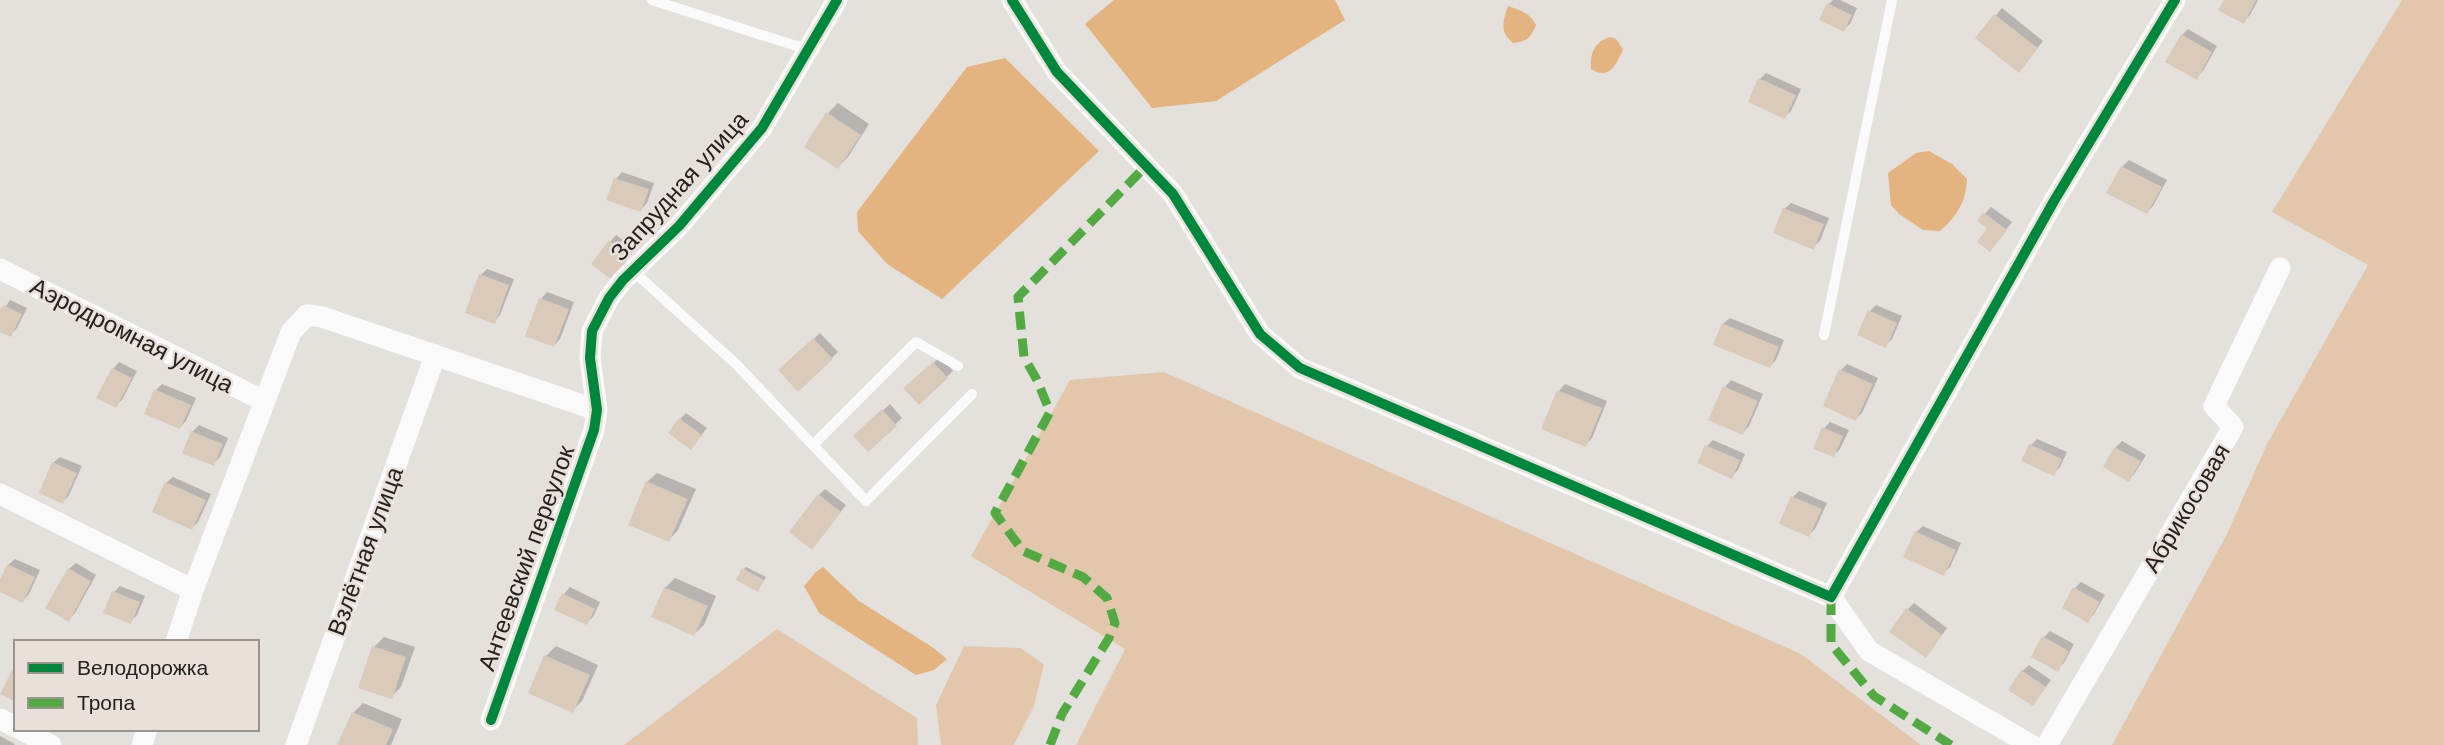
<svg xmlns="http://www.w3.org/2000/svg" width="2444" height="745" font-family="Helvetica,sans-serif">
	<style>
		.green { fill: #e3c7ac }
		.water { fill: #e3b380 }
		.shadow { fill: #0003 }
		.building { fill: #d9caba }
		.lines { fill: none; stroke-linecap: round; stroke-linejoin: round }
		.lane { stroke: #fbfafa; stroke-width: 10 }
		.street { stroke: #fbfafa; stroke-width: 21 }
		.quiet { stroke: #53aa43; stroke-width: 9; stroke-dasharray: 18 9; stroke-linecap: butt }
		.cycleway-casing { stroke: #e8e0d9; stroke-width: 15 }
		.cycleway { stroke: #00873e; stroke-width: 10 }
		.labels { text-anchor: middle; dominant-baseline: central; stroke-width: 5; stroke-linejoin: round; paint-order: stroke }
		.street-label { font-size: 24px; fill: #24211f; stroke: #e8e0d9 }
	</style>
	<rect width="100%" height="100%" fill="#e4e0dc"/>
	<path class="green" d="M2402 0H2444V745H2112L2227 534 2267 444 2368 265 2272 212Z
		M1164 372 1801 654 1921 745H1076L1125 649 971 556 1070 380Z
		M777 629 917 718 918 745H624Z
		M964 646 1020 648 1044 664 1034 706 1014 745H941L936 705Z"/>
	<path class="water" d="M1114 0H1335L1345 20 1216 101 1152 108 1085 24Z
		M1508 6C1520 10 1530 13 1536 25 1531 38 1526 42 1513 43 1499 32 1503 21 1508 6Z
		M1610 37 1616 39 1623 49C1617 64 1609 81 1591 69 1590 53 1594 42 1610 37Z
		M1005 58 1099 151 942 299 887 264 858 231 857 212 967 67Z
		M1929 151 1952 164 1967 179C1966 202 1957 216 1940 231L1923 230 1899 214 1891 205 1888 173 1916 153Z
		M823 567 859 601 932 647 947 659 934 670 916 675 819 613 804 586 816 572Z"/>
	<path class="shadow" d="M1833 0H1840L1857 8 1850 24 1843 30 1829 4Z
		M2226 0H2258L2250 15 2244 21Z
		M2002 8 2043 41 2025 64 1977 38Z
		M2188 29 2217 46 2203 71 2196 77 2182 35Z
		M1766 73 1801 89 1791 111 1784 117 1760 79Z
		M838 103 869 124 848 157 838 167 828 113Z
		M2129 160 2167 180 2153 206 2147 212 2109 192 2122 167Z
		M622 172 654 183 647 203 641 210 616 179Z
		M1791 203 1829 218 1820 241 1813 247 1784 209Z
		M1991 207 2012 222 1996 243 1990 228 1979 220Z
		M616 235 635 249 618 271 610 242Z
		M487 269 514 279 500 315 494 322 481 275Z
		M547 292 574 302 560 339 554 345 541 299Z
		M10 300 27 308 17 328 10 335 0 330V315Z
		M1876 305 1902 316 1892 339 1885 346 1870 311Z
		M1730 318 1784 340 1776 360 1770 366 1723 324Z
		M820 333 838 352 798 389 780 370Z
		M940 357 953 371 919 402 912 382Z
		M119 362 137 371 122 400 115 406 113 369Z
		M1847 364 1878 378 1862 413 1856 419 1841 370Z
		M1731 380 1763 394 1749 426 1743 433 1725 387Z
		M162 384 196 398 186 421 180 427 156 390Z
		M1565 384 1607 401 1592 438 1585 445 1543 428 1559 391Z
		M890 404 902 418 868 450 861 430Z
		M686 413 707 428 697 441 680 419Z
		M1830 422 1849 430 1840 449 1834 455 1824 428Z
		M199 425 228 438 220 457 213 464 192 432Z
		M2037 439 2067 452 2060 467 2053 474 2031 445Z
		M1713 440 1745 454 1738 470 1731 477 1707 446Z
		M2122 441 2146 455 2135 473 2129 480 2105 466 2115 448Z
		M60 457 82 466 69 495 63 502 53 463Z
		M657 473 696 489 678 530 669 540 647 482Z
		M173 477 211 494 198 522 192 528 166 483Z
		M825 489 846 505 818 541 819 495Z
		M1799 491 1827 503 1815 529 1809 535 1793 497Z
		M1923 526 1961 543 1950 567 1943 574 1916 532Z
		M15 559 40 570 29 594 23 601 0 590V584L8 565Z
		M76 563 96 575 75 613 68 620 69 569Z
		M746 567 766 577 758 590 744 569Z
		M675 578 716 596 704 625 694 634 665 588Z
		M2081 582 2105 595 2094 614 2088 621 2075 588Z
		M120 586 145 596 137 615 130 622 114 592Z
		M570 587 600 602 593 617 586 623 564 594Z
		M1914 603 1947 628 1932 649 1907 610Z
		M2050 631 2074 644 2064 663 2057 669 2044 637Z
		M384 637 415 647 401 687 391 697 361 687 374 647Z
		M556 646 598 665 582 701 573 710 546 656Z
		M2029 665 2051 680 2033 704 2022 671Z
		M363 703 402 719 391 745H339L353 713Z
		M0 736 15 744 14 745H0Z"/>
	<path class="building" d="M2224 0H2256L2244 24 2218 10Z
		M1827 3 1852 15 1844 32 1819 20Z
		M1994 14 2038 48 2019 73 1975 38Z
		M2181 34 2212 52 2197 80 2165 62Z
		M1758 78 1796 95 1785 119 1748 102Z
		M826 112 861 135 838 169 804 147Z
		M2121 166 2162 187 2147 214 2106 193Z
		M614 178 649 189 641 212 606 200Z
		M1783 208 1824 224 1814 250 1773 233Z
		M1983 212 2007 230 1990 252 1977 242 1987 228 1977 221Z
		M609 240 630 257 612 280 591 264Z
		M479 274 509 285 495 324 465 313Z
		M539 298 569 309 554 347 525 336Z
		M3 305 22 314 11 337 0 332V310Z
		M1868 310 1897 323 1886 348 1857 335Z
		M1722 323 1779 347 1770 368 1713 345Z
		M813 338 833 359 798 392 778 370Z
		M933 362 948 378 919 405 903 388Z
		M112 368 132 378 116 408 96 398Z
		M1839 369 1873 384 1856 421 1823 406Z
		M1723 386 1758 401 1743 435 1708 420Z
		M154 389 191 405 180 429 144 414Z
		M1557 390 1602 408 1586 447 1541 429Z
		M882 409 897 426 868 452 853 436Z
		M679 418 702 435 691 450 668 433Z
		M1822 427 1843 436 1834 457 1813 449Z
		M191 431 223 444 214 466 182 453Z
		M2029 444 2062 459 2054 476 2021 461Z
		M1705 445 1740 460 1732 479 1697 463Z
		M2114 447 2141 461 2129 482 2103 467Z
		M52 462 77 473 63 504 39 493Z
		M646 481 688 499 669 542 628 525Z
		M165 482 206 500 192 530 152 512Z
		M818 494 841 512 812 550 789 532Z
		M1791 496 1822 509 1809 537 1779 524Z
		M1915 531 1956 550 1944 576 1903 557Z
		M7 564 35 577 23 603 0 592V580Z
		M68 568 91 581 69 622 45 608Z
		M742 568 764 580 758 592 736 580Z
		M664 587 708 606 694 636 651 617Z
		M2073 587 2100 602 2088 623 2062 608Z
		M112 591 140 602 131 624 103 613Z
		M562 593 595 609 587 625 554 610Z
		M1906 608 1942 635 1926 658 1889 632Z
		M2042 636 2069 651 2058 672 2031 657Z
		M372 646 406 657 392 699 358 688Z
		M544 655 590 675 573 713 528 693Z
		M16 662V702L0 694Z
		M2021 670 2046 687 2033 706 2008 690Z
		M352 712 393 729 386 745H337Z"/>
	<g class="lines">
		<path class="lane" d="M652 0 809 50
			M633 271 736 364 866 501 972 394
			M1824 335 1892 0
			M813 445 916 342 958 366"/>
		<path class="street" d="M1012 0 1057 72 1173 194 1260 334 1300 368 1831 597 2054 201 2175 0
			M0 269 264 401
			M0 494 193 590
			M1831 597 1869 651 2031 745
			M176 642 193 590 291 332 307 315 322 317 597 410
			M0 719 16 727
			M491 720 594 430 597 410 590 358 592 331 609 298 623 280 679 226 762 128 837 0
			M20 729 51 745
			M142 745 147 729
			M296 745 435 356
			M2047 745 2233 427 2214 406 2280 268"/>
		<path class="quiet" d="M1831 597V644L1874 696 1951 745
			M1050 745 1062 714 1109 638 1115 623 1107 598 1083 577 1023 551 995 513 1050 412 1037 380 1024 357 1018 297 1146 166"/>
		<g class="cycleway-casing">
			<path id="cycleway" d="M1012 0 1057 72 1173 194 1260 334 1300 368 1831 597 2054 201 2175 0
				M491 720 594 430 597 410 590 358 592 331 609 298 623 280 679 226 762 128 837 0"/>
		</g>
		<use href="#cycleway" class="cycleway"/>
	</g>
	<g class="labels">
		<g class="street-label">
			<text transform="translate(679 186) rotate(-48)">Запрудная улица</text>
			<text transform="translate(132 335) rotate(27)">Аэродромная улица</text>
			<text transform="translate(2186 508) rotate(-59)">Абрикосовая</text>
			<text transform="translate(365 551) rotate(-70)">Взлётная улица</text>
			<text transform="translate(526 558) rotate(-70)">Антеевский переулок</text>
		</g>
	</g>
	<rect x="14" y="640" width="245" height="91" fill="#e8e0d9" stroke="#9a948f" stroke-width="2"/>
	<rect x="28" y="663" width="35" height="10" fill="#00873e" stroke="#9a948f" stroke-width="2"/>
	<text x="77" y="675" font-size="21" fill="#24211f">Велодорожка</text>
	<rect x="28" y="698" width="35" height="10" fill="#53aa43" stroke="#9a948f" stroke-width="2"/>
	<text x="77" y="710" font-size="21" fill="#24211f">Тропа</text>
</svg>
